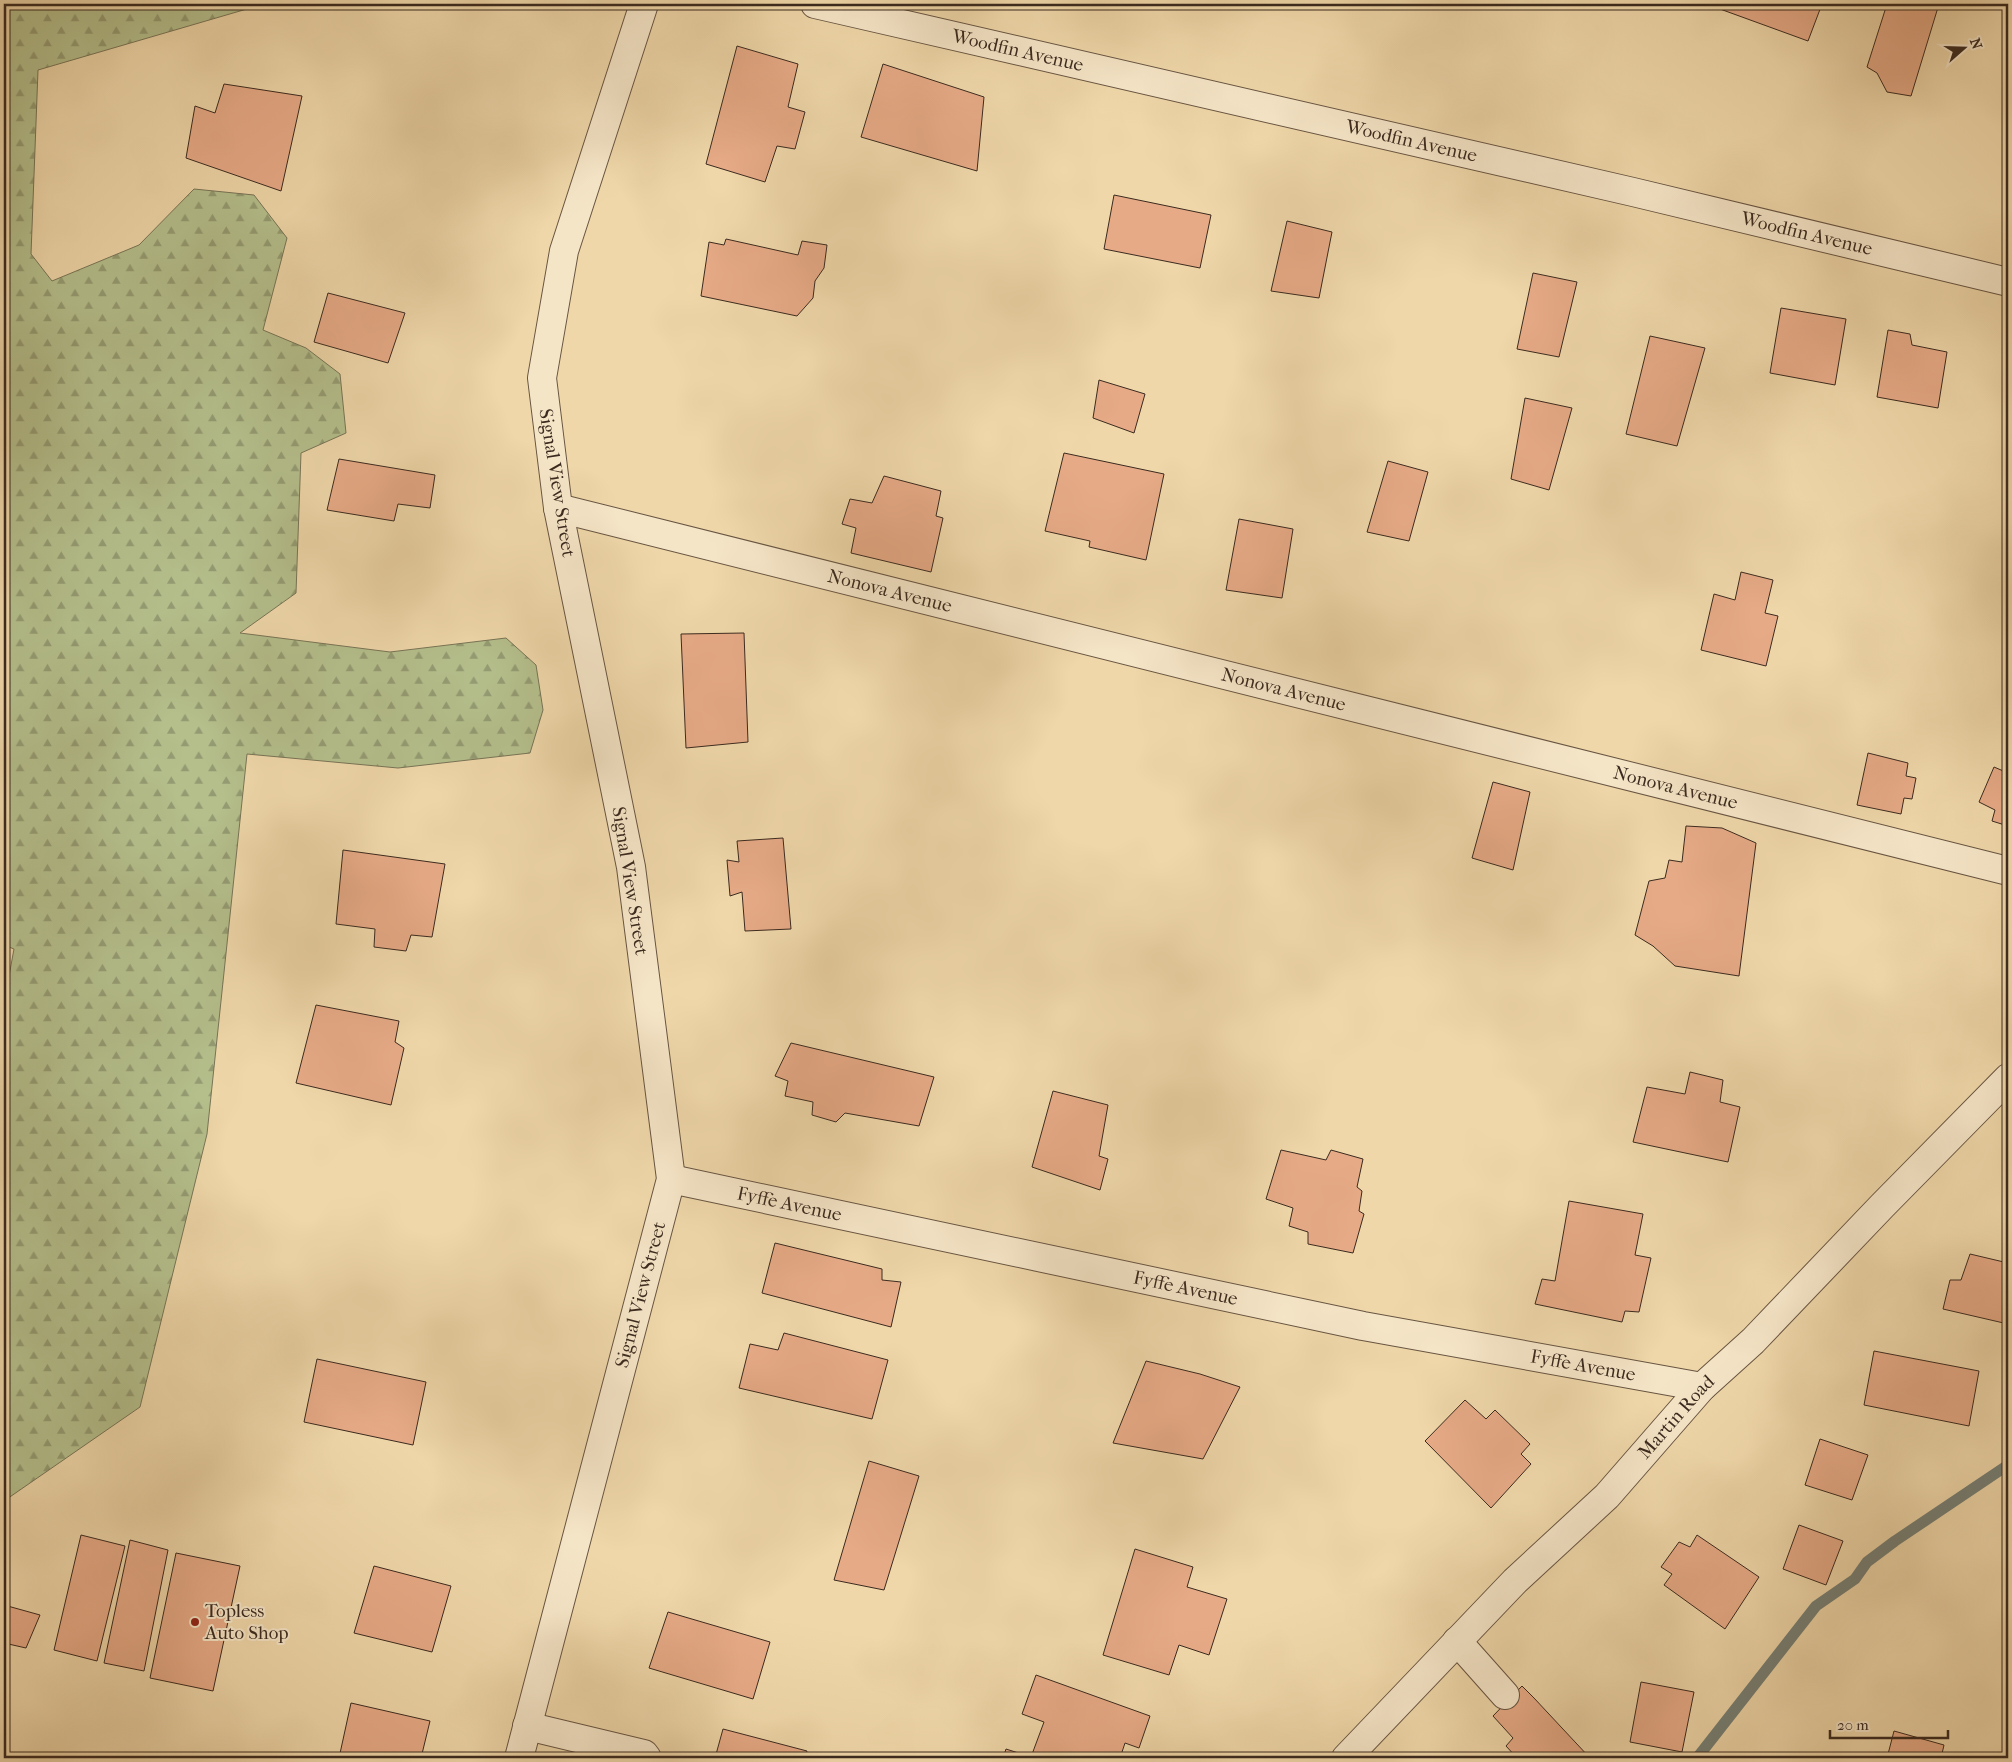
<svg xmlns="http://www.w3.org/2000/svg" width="2012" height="1762" font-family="'IM FELL French Canon',serif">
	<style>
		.forest { fill: url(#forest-firs); stroke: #787456 }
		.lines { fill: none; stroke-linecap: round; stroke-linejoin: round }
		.stream { stroke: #757f75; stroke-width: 11 }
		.building { fill: #e6aa86; stroke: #3b2a1f }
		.minor-casing { stroke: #685542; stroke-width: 30 }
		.minor { stroke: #f5e5c7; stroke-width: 28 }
		.poi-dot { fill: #8f2418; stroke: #f5e5c7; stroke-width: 2 }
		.labels { text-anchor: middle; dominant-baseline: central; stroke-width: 4; stroke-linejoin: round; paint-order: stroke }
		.street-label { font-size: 19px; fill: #3b2a1f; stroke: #f5e5c7 }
		.poi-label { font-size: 19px; fill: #3b2a1f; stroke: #f5e5c7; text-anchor: start }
	</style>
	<defs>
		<pattern id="forest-firs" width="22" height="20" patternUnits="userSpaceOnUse" patternTransform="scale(1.25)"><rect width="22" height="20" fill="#b4bf8c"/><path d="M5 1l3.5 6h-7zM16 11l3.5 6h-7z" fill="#949b72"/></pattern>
	</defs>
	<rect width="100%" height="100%" fill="#efd7a9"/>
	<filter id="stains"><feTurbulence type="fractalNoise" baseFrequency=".004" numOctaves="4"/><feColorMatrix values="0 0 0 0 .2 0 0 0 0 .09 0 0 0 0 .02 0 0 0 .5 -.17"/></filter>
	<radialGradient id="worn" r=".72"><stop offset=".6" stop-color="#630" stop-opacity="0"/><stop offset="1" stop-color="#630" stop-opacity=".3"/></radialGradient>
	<path class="forest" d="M4 4H264L38 70 31 254 52 281 139 245 194 189 254 195 287 238 263 330 306 348 340 374 346 433 301 453 296 593 240 633 390 652 506 638 536 665 543 710 530 753 398 768 247 754 207 1134 140 1407 4 1501V1003L14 949 4 945Z"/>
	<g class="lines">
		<path class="stream" d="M1697 1758 1816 1606 1855 1579 1867 1562 1895 1541 2008 1465"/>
	</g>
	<path class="building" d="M1722 4H1822L1808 41 1720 9Z
		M1887 4H1939L1911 96 1887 92 1877 73 1867 67Z
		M737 46 798 64 788 107 805 112 795 149 777 146 765 182 706 164Z
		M883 64 984 97 977 171 861 137Z
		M224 84 302 96 281 191 186 158 195 106 215 113Z
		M1114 195 1211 215 1200 268 1104 249Z
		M1287 221 1332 232 1319 298 1271 291Z
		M726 239 798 255 802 241 827 245 824 268 815 281 813 298 797 316 701 296 709 242 724 245Z
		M1533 273 1577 282 1559 357 1517 349Z
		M328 293 405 313 388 363 314 342Z
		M1781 308 1846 319 1835 385 1770 373Z
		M1888 330 1910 334 1912 345 1947 352 1938 408 1877 397Z
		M1650 336 1705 348 1677 446 1626 434Z
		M1099 380 1145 394 1134 433 1093 418Z
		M1525 398 1572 408 1549 490 1511 479Z
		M1064 453 1164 474 1146 560 1089 547 1090 541 1045 531Z
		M339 459 435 475 430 508 398 504 394 521 327 510Z
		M1388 461 1428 472 1409 541 1367 532Z
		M884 476 941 491 936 516 943 518 931 572 851 553 856 528 842 524 850 499 872 503Z
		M1239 519 1293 529 1282 598 1226 590Z
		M1741 572 1773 580 1765 613 1778 616 1766 666 1701 650 1714 594 1735 600Z
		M744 633 748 742 686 748 681 634Z
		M1868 753 1908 763 1906 776 1916 778 1912 799 1904 798 1901 814 1857 805Z
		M1994 767 2008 773V826L1992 821 1995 810 1979 802Z
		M1493 782 1530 792 1513 870 1472 858Z
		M1686 826 1722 828 1756 843 1739 976 1675 966 1653 946 1635 935 1649 881 1665 878 1669 860 1682 862Z
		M783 838 791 929 745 931 742 892 730 896 727 860 739 862 737 841Z
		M343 850 445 864 432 937 411 935 406 951 374 947 375 929 336 924Z
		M316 1005 399 1021 395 1042 404 1048 391 1105 296 1083Z
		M791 1043 934 1077 919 1126 845 1113 836 1122 812 1115 813 1102 785 1096 788 1081 775 1076Z
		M1690 1072 1723 1080 1720 1102 1740 1107 1728 1162 1633 1142 1647 1087 1685 1094Z
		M1053 1091 1108 1105 1099 1156 1108 1159 1100 1190 1032 1167Z
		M1281 1150 1326 1160 1331 1150 1363 1159 1357 1187 1362 1191 1359 1211 1364 1214 1353 1253 1308 1244V1232L1289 1226 1293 1208 1266 1199Z
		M1569 1201 1643 1214 1635 1255 1651 1258 1639 1312 1625 1311 1622 1322 1535 1304 1542 1279 1555 1281Z
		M775 1243 882 1269V1280L901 1282 891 1327 762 1293Z
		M1970 1254 2008 1263V1324L1943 1309 1950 1280H1961Z
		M784 1333 888 1360 872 1419 739 1388 750 1344 778 1350Z
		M1874 1351 1979 1371 1969 1426 1864 1405Z
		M317 1359 426 1382 413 1445 304 1422Z
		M1146 1361 1200 1374 1240 1387 1203 1459 1113 1443Z
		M1465 1400 1486 1419 1495 1410 1530 1444 1521 1454 1531 1464 1491 1508 1425 1441Z
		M1820 1439 1868 1455 1852 1500 1805 1485Z
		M869 1461 919 1476 884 1590 834 1580Z
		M1799 1525 1843 1541 1826 1585 1783 1569Z
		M81 1535 125 1546 97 1661 54 1650Z
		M1697 1535 1759 1577 1725 1629 1664 1585 1672 1574 1661 1567 1679 1542 1690 1547Z
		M130 1540 168 1550 144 1671 104 1663Z
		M1135 1549 1193 1567 1187 1587 1227 1599 1209 1655 1179 1645 1169 1675 1103 1655Z
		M176 1553 240 1566 213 1691 150 1678Z
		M374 1566 451 1586 432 1652 354 1633Z
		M4 1605 40 1615 26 1648 4 1643Z
		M668 1612 770 1642 753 1699 649 1668Z
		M1036 1675 1150 1716 1139 1748 1125 1743 1120 1758H1003L1006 1749 1031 1757 1044 1722 1022 1714Z
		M1641 1682 1694 1692 1682 1752 1630 1742Z
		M1522 1686 1534 1698 1590 1758H1517L1506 1746 1513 1738 1493 1716Z
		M351 1703 430 1721 421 1758H339Z
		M723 1729 807 1751 805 1758H715Z
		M1894 1731 1944 1745 1941 1758H1887Z"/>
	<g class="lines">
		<g class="minor-casing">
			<g id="minor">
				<path id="s1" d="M815 4 1633 192 2008 282"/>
				<path id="s2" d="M558 508 2008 871"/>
				<path id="s3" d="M671 1179 1363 1326 1702 1387"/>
				<path d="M1457 1641 1505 1695"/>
				<path d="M527 1726 644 1754 647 1758"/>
				<path id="s4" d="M519 1758 671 1179 631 867 558 508 542 378 564 251 644 4"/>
				<path id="s5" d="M1346 1758 1515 1581 1607 1496 1702 1387 1753 1341 1882 1206 2008 1078"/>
			</g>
		</g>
		<use href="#minor" class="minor"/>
	</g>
	<circle class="poi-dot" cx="195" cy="1622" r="5"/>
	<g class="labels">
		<g class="street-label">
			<text stroke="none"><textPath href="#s1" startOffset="208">Woodfin Avenue</textPath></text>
			<text stroke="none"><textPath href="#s1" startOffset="612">Woodfin Avenue</textPath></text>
			<text stroke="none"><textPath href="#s1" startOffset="1018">Woodfin Avenue</textPath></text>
			<text transform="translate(557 483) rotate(81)">Signal View Street</text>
			<text stroke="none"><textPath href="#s2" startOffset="342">Nonova Avenue</textPath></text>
			<text stroke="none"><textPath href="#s2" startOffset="748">Nonova Avenue</textPath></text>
			<text stroke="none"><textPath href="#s2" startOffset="1152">Nonova Avenue</textPath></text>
			<text transform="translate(630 881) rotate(81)">Signal View Street</text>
			<text stroke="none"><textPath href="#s3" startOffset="121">Fyffe Avenue</textPath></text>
			<text stroke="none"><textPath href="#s3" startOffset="526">Fyffe Avenue</textPath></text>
			<text stroke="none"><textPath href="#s4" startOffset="479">Signal View Street</textPath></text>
			<text stroke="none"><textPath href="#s3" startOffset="931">Fyffe Avenue</textPath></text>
			<text stroke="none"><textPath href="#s5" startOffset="475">Martin Road</textPath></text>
		</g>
		<g class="poi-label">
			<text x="205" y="1611">Topless<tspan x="205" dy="22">Auto Shop</tspan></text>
		</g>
	</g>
	<rect width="2012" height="1762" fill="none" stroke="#efd7a9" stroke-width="20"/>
	<rect x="5" y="5" width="2002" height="1752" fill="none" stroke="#3b2a1f" stroke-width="2.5"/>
	<rect x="10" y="10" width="1992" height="1742" fill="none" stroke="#3b2a1f"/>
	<g transform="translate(1964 48) rotate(70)" stroke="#f5e5c7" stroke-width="4" paint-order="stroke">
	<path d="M0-4L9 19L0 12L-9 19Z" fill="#3b2a1f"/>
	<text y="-8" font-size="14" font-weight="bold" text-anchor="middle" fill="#3b2a1f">N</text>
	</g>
	<path d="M1830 1730v8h118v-8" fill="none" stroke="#3b2a1f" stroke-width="2.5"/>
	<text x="1837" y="1730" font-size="15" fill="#3b2a1f" stroke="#f5e5c7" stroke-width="4" paint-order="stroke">20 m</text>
	<rect width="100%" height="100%" filter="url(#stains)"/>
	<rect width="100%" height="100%" fill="url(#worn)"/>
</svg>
